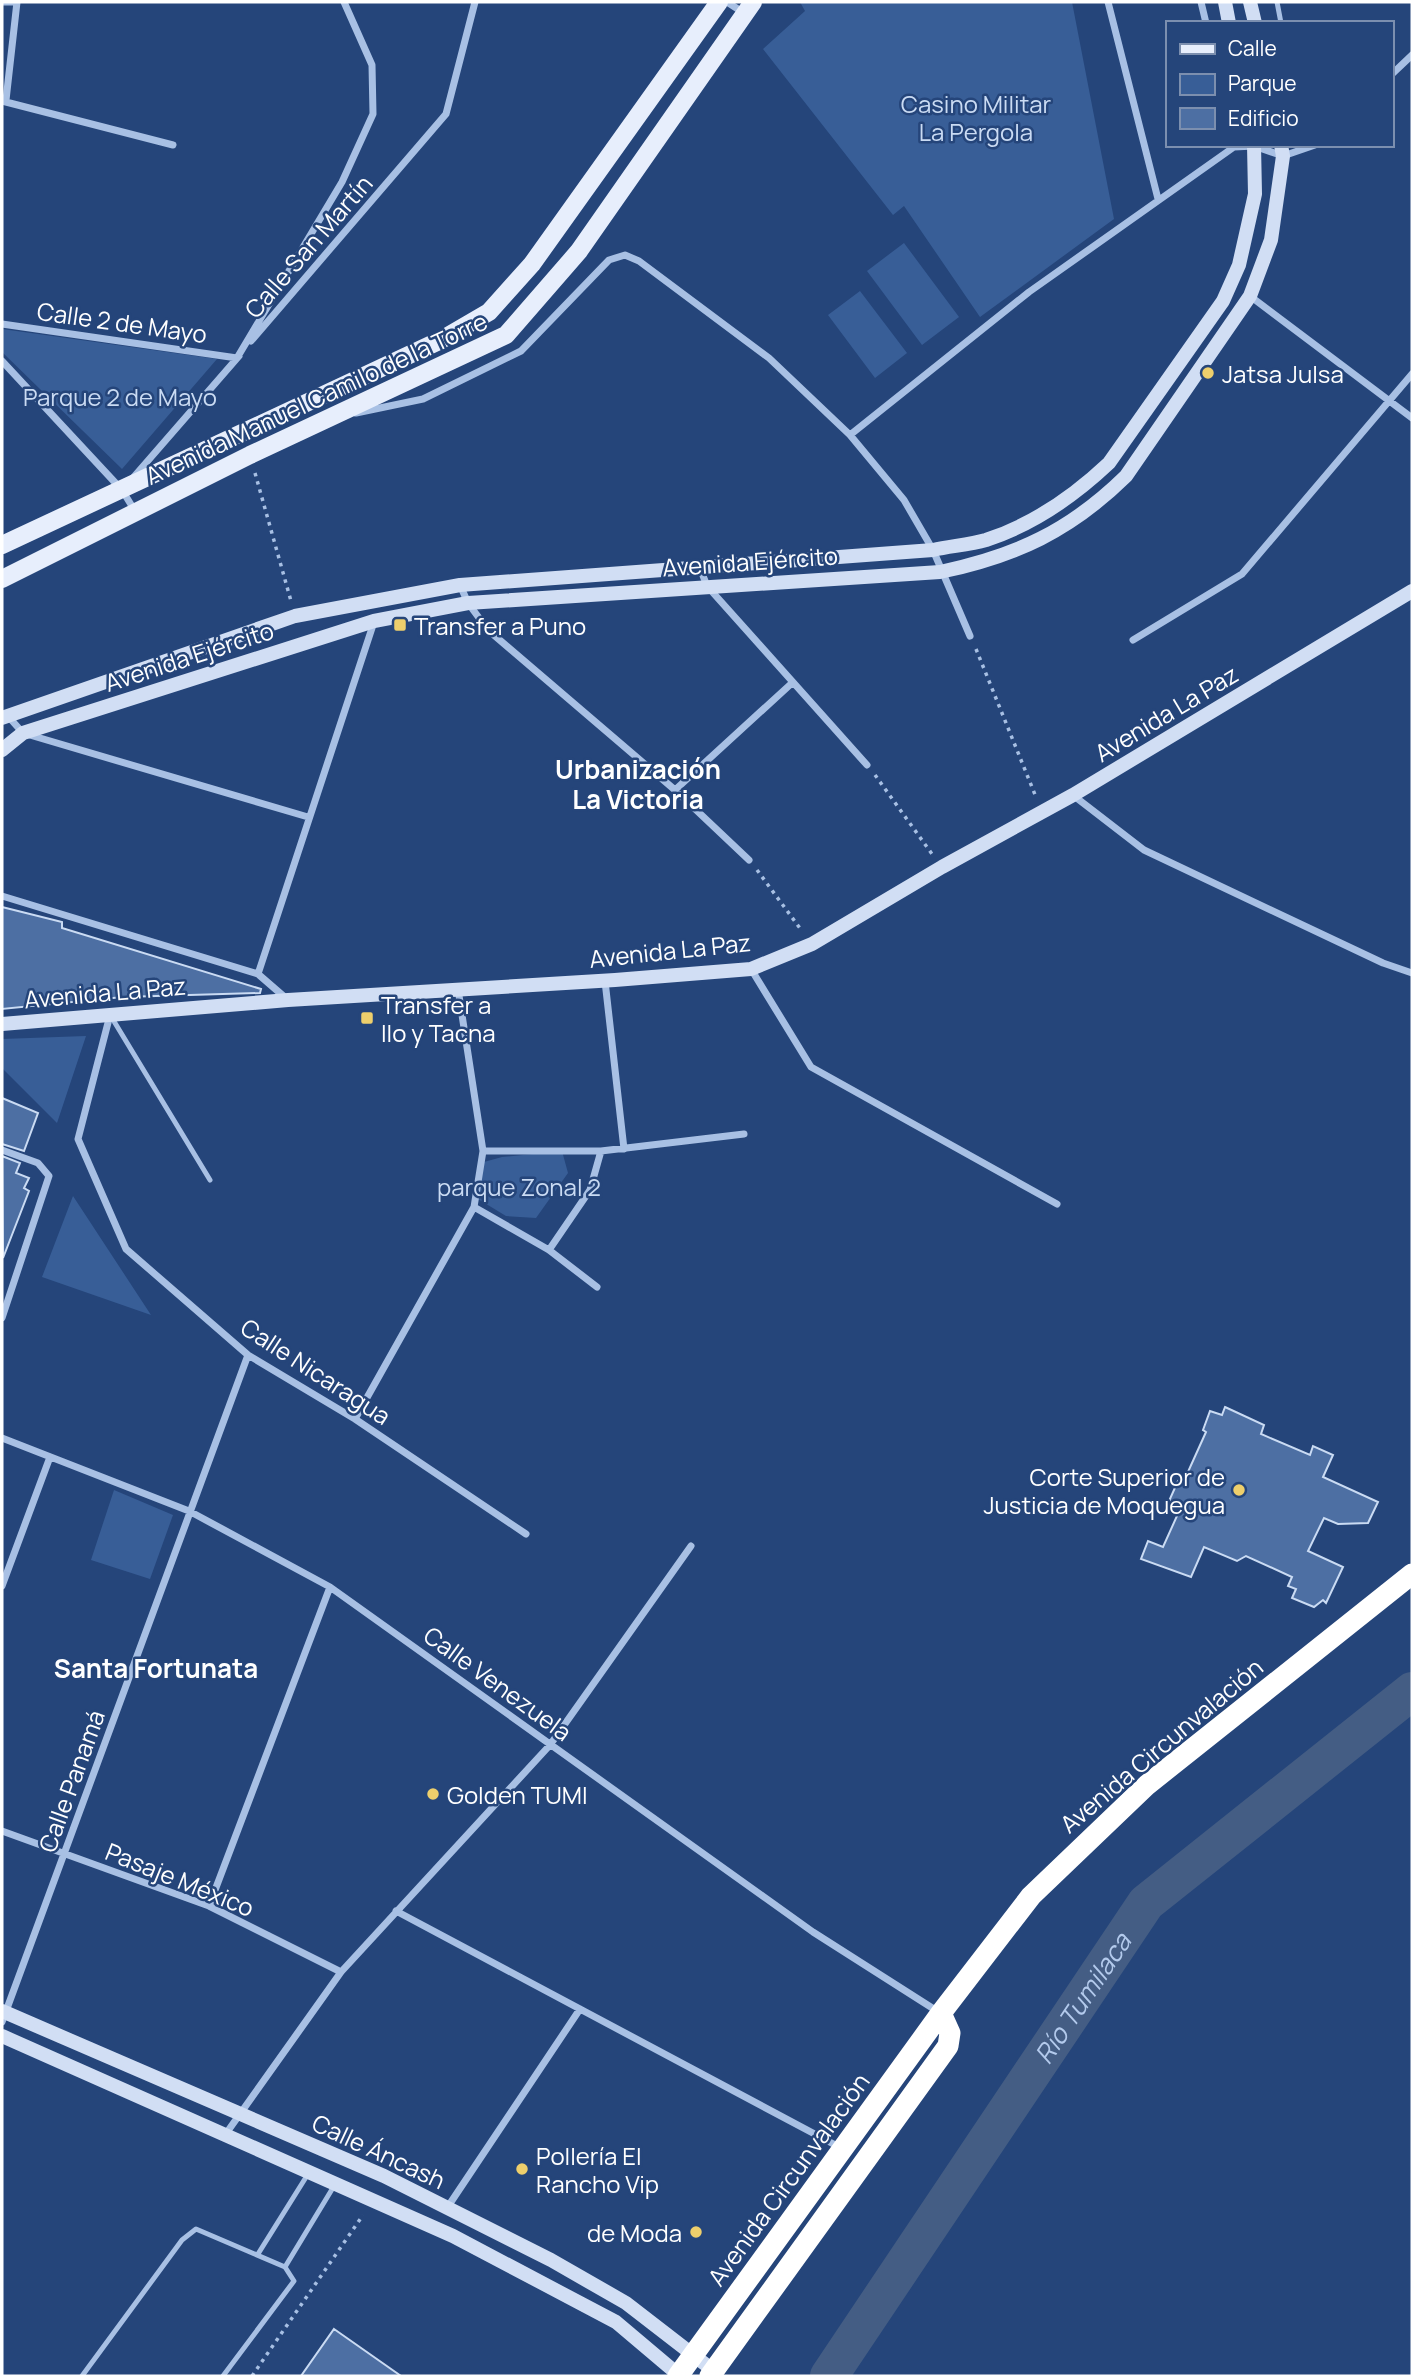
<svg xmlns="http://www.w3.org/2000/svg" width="1414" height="2378" font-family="Manrope,sans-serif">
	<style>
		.green { fill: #385e97 }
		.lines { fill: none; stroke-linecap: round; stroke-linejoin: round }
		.river { stroke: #445d84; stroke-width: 38 }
		.building { fill: #4d6fa3; stroke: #cadbf3; stroke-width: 2 }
		.path { stroke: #a8c0e4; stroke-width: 3.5; stroke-dasharray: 3.5 5; stroke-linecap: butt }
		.lane { stroke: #a8c0e4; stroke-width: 5 }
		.street { stroke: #a8c0e4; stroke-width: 7 }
		.secondary { stroke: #d1def4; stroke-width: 14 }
		.primary { stroke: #e7eefc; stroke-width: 18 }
		.highway { stroke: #fff; stroke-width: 21 }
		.poi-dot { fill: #eecf6c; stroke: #25457a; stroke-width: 2.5 }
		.labels { text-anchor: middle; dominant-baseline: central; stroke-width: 5; stroke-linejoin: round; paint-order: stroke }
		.park-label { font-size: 24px; fill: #cadbf3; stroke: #25457a }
		.street-label { font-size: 24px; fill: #fff; stroke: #25457a }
		.poi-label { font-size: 24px; fill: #fff; stroke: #25457a; text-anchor: start }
		.neighbourhood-label { font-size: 26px; font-weight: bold; fill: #fff; stroke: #25457a }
		.water-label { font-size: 26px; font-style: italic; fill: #b3caec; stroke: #25457a }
	</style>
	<rect width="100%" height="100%" fill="#25457a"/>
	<path class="green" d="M800 2H1072L1114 219 980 317 904 206 893 215 763 49 805 11Z
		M904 243 959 317 922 345 867 271Z
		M860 291 907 353 875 378 828 315Z
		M2 329 217 359 122 469 2 352Z
		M86 1036 57 1123 2 1068V1039Z
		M562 1151 568 1173 536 1218 506 1216 478 1199 484 1162 502 1157Z
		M73 1196 151 1315 42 1277Z
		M114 1490 173 1515 150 1579 91 1560Z"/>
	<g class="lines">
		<path class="river" id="s1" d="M829 2376 1146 1903 1412 1691"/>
	</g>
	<path class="building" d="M2 907 62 922V928L261 989 260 993 123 997 2 1009Z
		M2 1098 38 1113 24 1151 2 1144Z
		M2 1156 20 1163 16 1173 29 1178 24 1188 29 1191 3 1258Z
		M1225 1407 1264 1425 1261 1434 1310 1455 1313 1446 1333 1455 1323 1477 1378 1502 1368 1523 1338 1524 1324 1518 1308 1551 1343 1567 1326 1603 1323 1600 1314 1607 1292 1598 1296 1589 1288 1586 1292 1577 1246 1556 1237 1561 1204 1547 1191 1577 1141 1559 1148 1541 1163 1547 1181 1507 1169 1501 1178 1481 1183 1483 1206 1432 1203 1430 1210 1411 1222 1415Z
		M334 2329 401 2376H301Z"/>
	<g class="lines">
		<path class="path" d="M255 473 291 601
			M976 649 1036 797
			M875 775 932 854
			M757 870 802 931
			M252 2376 363 2215"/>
		<path class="lane" d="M1277 2 1281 23
			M112 1018 210 1180
			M258 2254 308 2174
			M285 2267 334 2186
			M82 2376 182 2240 196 2229 285 2267 294 2281 223 2376"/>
		<path class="street" d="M2 2H14
			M727 2 744 13
			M1108 2 1158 199
			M1201 2 1206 23
			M1391 75 1412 55
			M6 100 17 2
			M2 101 173 145
			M1250 296 1412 418
			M2 324 237 358 342 182 373 114 372 65 344 2
			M251 341 446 114 475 2
			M2 361 122 490 135 511
			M356 413 423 399 521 351 609 260 625 255 639 261 769 358 850 435 904 500 933 550 970 636
			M850 435 1029 292 1234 147 1254 146 1283 156 1315 145
			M132 479 239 356
			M700 568 707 586 867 765
			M460 585 468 603 488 630 675 790 749 860
			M1133 640 1242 574 1412 374
			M7 715 23 733 308 817
			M675 790 792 683
			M1074 796 1144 850 1383 963 1412 973
			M2 896 258 974 288 1000
			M751 969 811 1067 1057 1204
			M258 974 374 622
			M605 981 624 1149
			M110 1015 78 1139 126 1249 248 1355 355 1419 526 1534
			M2 1150 38 1163 49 1176 2 1318
			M483 1151H601L744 1134
			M474 1207 549 1250 597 1287
			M549 1250 590 1190 601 1151
			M355 1419 474 1207 483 1151 458 989
			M2 1438 189 1511 330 1587 813 1932 937 2011
			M2 1586 50 1457
			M2 1831 209 1906 341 1972
			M209 1906 330 1587
			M396 1911 841 2148
			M2 2022 248 1355
			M225 2135 341 1972 550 1745 691 1546
			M447 2208 580 2009"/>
		<path class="secondary" d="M1225 2 1229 23
			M1250 2 1255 23
			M2 718 295 616 460 585 933 550C950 546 969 545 986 540 1032 525 1074 496 1109 463L1223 301 1239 265 1255 194 1254 145
			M2 750 23 733 374 621 468 603 940 572C1016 556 1070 531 1126 476L1250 296 1271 240 1283 156 1281 145
			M2 1024 288 1000 615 980 751 969 812 944 942 867 1073 795 1412 591
			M2 2011 384 2176 551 2260 626 2303 714 2371
			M2 2036 453 2236 616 2322 680 2376"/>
		<path class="primary" d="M2 545 441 340 489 312 532 264 719 2
			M2 579 250 455 506 335 579 251 753 2"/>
		<path class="highway" d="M678 2376 941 2013 1031 1896 1147 1785 1412 1574
			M710 2376 948 2046 950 2033 941 2013"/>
	</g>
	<g class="poi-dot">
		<circle cx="1208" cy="373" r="7"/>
		<rect x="393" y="618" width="14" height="14" rx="3.5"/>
		<rect x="360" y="1011" width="14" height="14" rx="3.5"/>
		<circle cx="1239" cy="1490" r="7"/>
		<circle cx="433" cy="1794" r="7"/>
		<circle cx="522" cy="2169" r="7"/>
		<circle cx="696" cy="2232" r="7"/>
	</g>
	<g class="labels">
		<g class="park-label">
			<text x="976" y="103">Casino Militar<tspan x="976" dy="28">La Pergola</tspan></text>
			<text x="120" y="396">Parque 2 de Mayo</text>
			<text x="519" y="1186">parque Zonal 2</text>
		</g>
		<g class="street-label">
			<text transform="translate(308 246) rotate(-49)">Calle San Martín</text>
			<text transform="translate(122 322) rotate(8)">Calle 2 de Mayo</text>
			<text transform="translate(316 398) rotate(-25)">Avenida Manuel Camilo de la Torre</text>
			<text transform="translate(750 561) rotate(-4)">Avenida Ejército</text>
			<text transform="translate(189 656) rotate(-18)">Avenida Ejército</text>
			<text transform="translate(1166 713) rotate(-31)">Avenida La Paz</text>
			<text transform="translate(670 950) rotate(-6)">Avenida La Paz</text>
			<text transform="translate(105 992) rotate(-5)">Avenida La Paz</text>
			<text transform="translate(316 1371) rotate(33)">Calle Nicaragua</text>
			<text transform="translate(498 1683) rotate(36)">Calle Venezuela</text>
			<text transform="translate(1161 1745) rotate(-40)">Avenida Circunvalación</text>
			<text transform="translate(71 1781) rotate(-70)">Calle Panamá</text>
			<text transform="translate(180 1879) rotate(22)">Pasaje México</text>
			<text transform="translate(379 2151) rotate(25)">Calle Áncash</text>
			<text transform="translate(788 2179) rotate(-54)">Avenida Circunvalación</text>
		</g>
		<g class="poi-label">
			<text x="1222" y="373">Jatsa Julsa</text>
			<text x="414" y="625">Transfer a Puno</text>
			<text x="381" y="1004">Transfer a<tspan x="381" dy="28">Ilo y Tacna</tspan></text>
			<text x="1225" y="1476" text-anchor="end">Corte Superior de<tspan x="1225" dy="28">Justicia de Moquegua</tspan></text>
			<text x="447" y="1794">Golden TUMI</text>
			<text x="536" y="2155">Pollería El<tspan x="536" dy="28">Rancho Vip</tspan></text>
			<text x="682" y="2232" text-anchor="end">de Moda</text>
		</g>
		<g class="neighbourhood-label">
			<text x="638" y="769">Urbanización<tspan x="638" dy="30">La Victoria</tspan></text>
			<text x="156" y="1668">Santa Fortunata</text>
		</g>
		<g class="water-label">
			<text stroke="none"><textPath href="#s1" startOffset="455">Río Tumilaca</textPath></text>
		</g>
	</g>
	<rect width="1414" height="2378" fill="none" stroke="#ffffff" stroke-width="7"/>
	<rect x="1166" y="21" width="228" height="126" fill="#25457a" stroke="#7c8faf" stroke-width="2"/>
	<rect x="1180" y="44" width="35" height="10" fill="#e7eefc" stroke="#7c8faf" stroke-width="2"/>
	<text x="1228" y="56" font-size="21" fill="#ffffff">Calle</text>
	<rect x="1180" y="74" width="35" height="21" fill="#385e97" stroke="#7c8faf" stroke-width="2"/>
	<text x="1228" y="91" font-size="21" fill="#ffffff">Parque</text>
	<rect x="1180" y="108" width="35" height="21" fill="#4d6fa3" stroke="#7c8faf" stroke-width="2"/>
	<text x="1228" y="126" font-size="21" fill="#ffffff">Edificio</text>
</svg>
